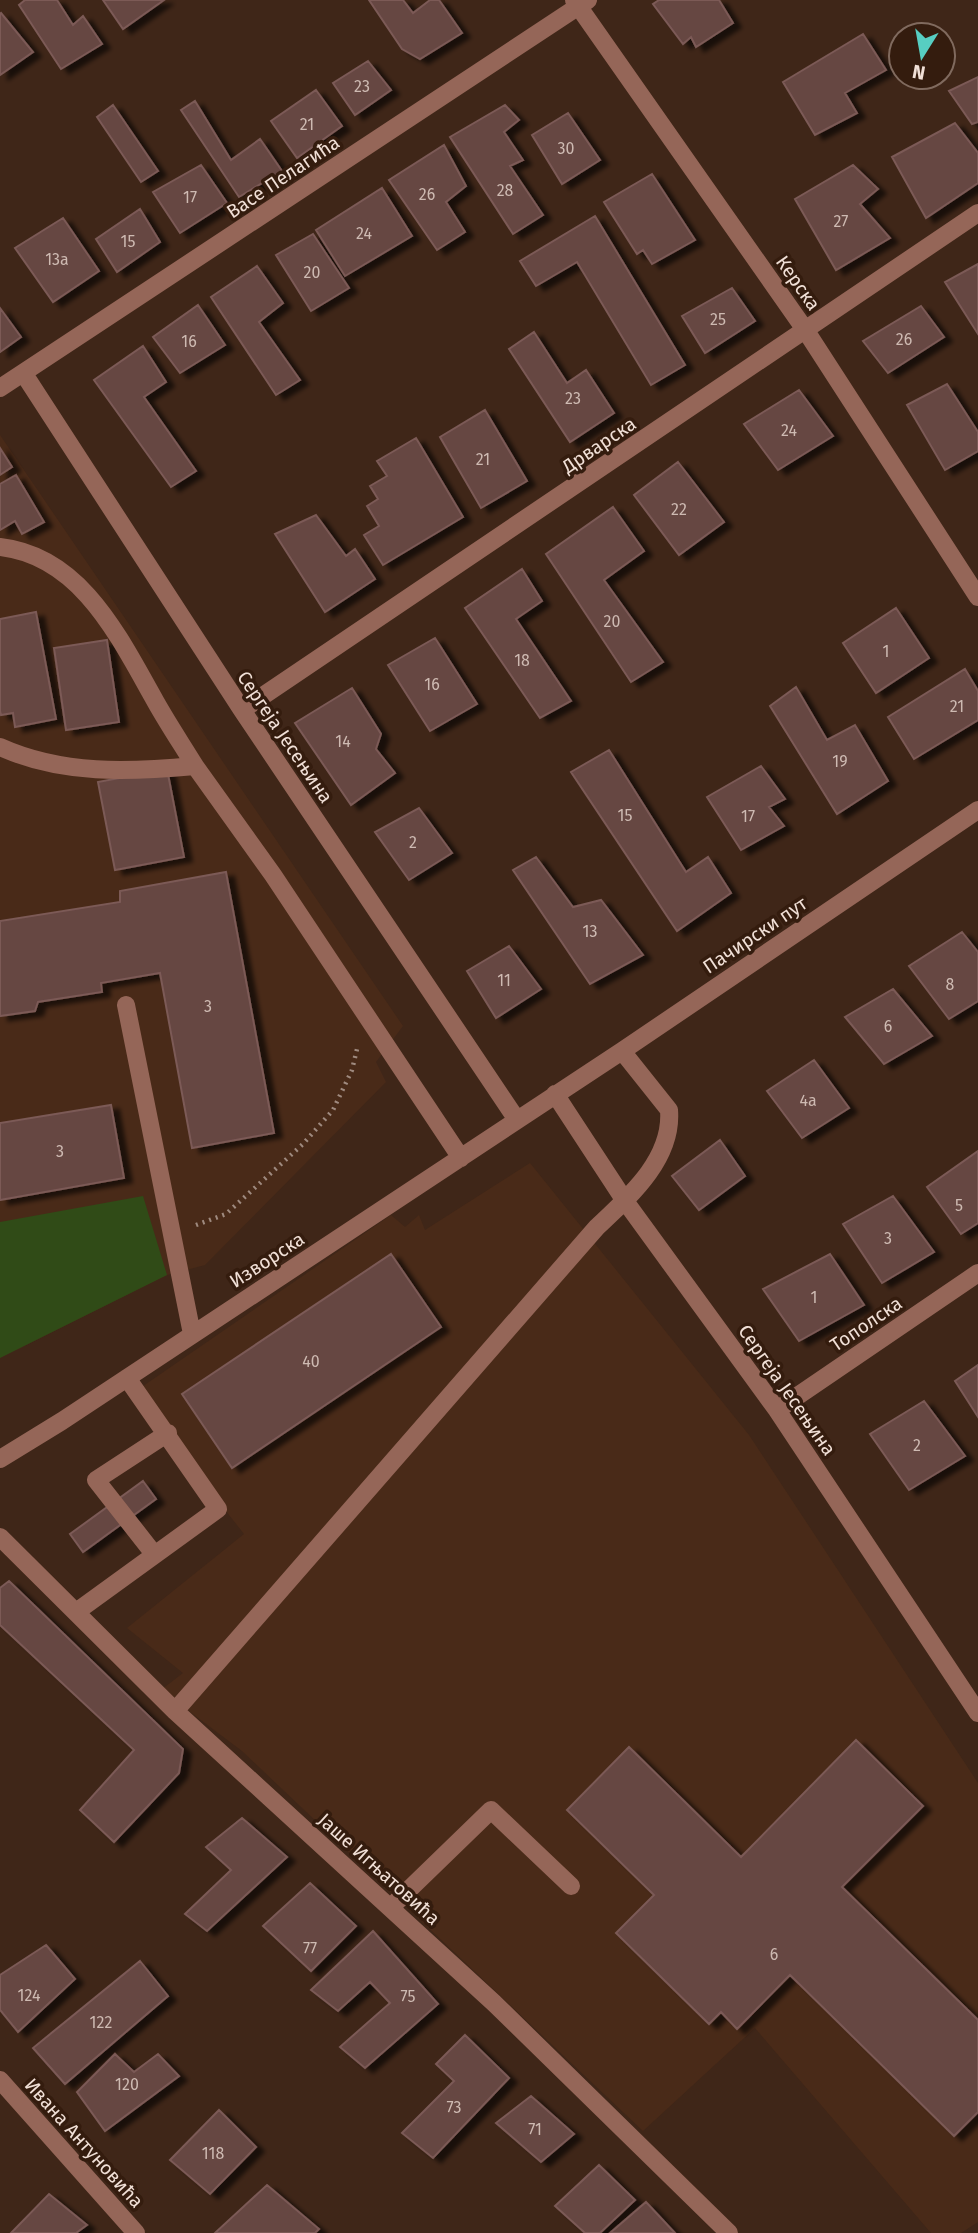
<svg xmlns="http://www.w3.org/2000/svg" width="978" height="2233" font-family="'Fira Sans',sans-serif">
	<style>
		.built { fill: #492a18 }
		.green { fill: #304b17 }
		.building { fill: #664643; stroke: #7b5a56; stroke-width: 2; filter: url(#shadow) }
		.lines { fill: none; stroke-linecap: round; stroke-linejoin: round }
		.path { stroke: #9f8a7f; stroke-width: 4.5; stroke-dasharray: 2 5; stroke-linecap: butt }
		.minor { stroke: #956658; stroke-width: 18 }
		.labels { text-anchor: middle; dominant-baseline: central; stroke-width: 7; stroke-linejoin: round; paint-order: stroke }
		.number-label { font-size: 16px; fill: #cebab2 }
		.street-label { font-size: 19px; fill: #f1e0d7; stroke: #341c0e }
	</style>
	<defs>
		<filter id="shadow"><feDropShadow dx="8" dy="4.5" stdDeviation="2" flood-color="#0009"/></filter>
	</defs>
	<rect width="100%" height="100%" fill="#3f2618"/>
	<path class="built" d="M0 435 403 1026 376 1062 386 1082 205 1265 167 1275 0 1358Z
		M530 1163 749 1435 978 1783V2222L961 2233H931L755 2028 643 2131 242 1751 161 1690 183 1673 127 1628 244 1534 133 1393 391 1215 405 1227 419 1215 425 1230Z"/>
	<path class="green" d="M143 1196 167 1275 0 1358V1222Z"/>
	<path class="building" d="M25 0H57L73 25 83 16 102 44 61 69 19 5Z
		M103 0H164L123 29Z
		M369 0H403L413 13 430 0H439L462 33 420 59 402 49Z
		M659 0H719L733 23 696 47 691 37 683 44 653 4Z
		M1 13 33 52 0 75V14Z
		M863 34 886 70 845 93 857 113 815 135 783 82Z
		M368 61 391 90 355 115 333 83Z
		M978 77V122L972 124 949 91Z
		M316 90 342 126 297 158 271 121Z
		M195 101 231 160 260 139 282 171 239 197 181 110Z
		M113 105 158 171 141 182 97 117Z
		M505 105 519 120 504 132 523 160 510 166 543 215 513 234 450 137Z
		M568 113 600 160 562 184 532 135Z
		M955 123 978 153V183L926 218 892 157Z
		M444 145 466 186 446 202 465 232 437 250 389 180Z
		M201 165 227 203 180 233 153 192Z
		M853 165 878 189 860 204 890 238 836 270 795 199Z
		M652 174 695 240 652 264 643 250 637 254 604 202Z
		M382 188 412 236 345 276 316 230Z
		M140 209 160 242 117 272 96 239Z
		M595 216 685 365 651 385 577 262 536 286 520 261Z
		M63 218 99 271 53 302 15 248Z
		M313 234 349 288 311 311 276 255Z
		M978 264V334L945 282Z
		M257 266 283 303 259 322 300 380 276 395 211 297Z
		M732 288 755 321 705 353 682 316Z
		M198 305 225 345 180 373 153 337Z
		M921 306 944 337 888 373 863 341Z
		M0 308 21 337 0 352Z
		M534 332 567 383 586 370 614 413 570 442 509 349Z
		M143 346 166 382 144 397 196 471 171 487 94 380Z
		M947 384 978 432V451L945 470 907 405Z
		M799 390 833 436 778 470 744 424Z
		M485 410 527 481 481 508 440 437Z
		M416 438 463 517 383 565 364 535 379 526 367 506 378 499 370 486 387 476 377 461Z
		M0 448 12 467 0 475Z
		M678 462 724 522 679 555 634 495Z
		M16 475 44 522 22 534 15 521 0 530V484Z
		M613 507 644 551 604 580 663 662 631 682 546 554Z
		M316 515 346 556 355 549 375 579 325 612 275 534Z
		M522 569 542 601 516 619 571 701 540 718 465 608Z
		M896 608 929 658 876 693 843 643Z
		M36 612 56 719 15 727 13 713 1 715 0 711V619Z
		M435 638 477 704 430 731 388 665Z
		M107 640 119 722 66 730 54 648Z
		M965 669 978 691V720L914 759 888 717Z
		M796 687 827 740 855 725 888 781 837 814 770 706Z
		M352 688 381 734 376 749 395 773 351 805 295 723Z
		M609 750 686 872 708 857 731 893 677 931 571 772Z
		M761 766 785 799 769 807 784 826 741 850 707 797Z
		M167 769 184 857 115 870 98 782Z
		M419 808 452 853 409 880 375 832Z
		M536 857 573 907 601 900 643 955 590 984 513 870Z
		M226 872 274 1133 192 1148 160 973 101 983 102 992 38 1002 35 1011 0 1016V921L120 902V891Z
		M962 932 978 952V1001L949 1019 909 966Z
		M509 946 541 989 496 1018 467 971Z
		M893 989 932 1036 884 1064 845 1017Z
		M814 1060 849 1108 802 1138 767 1091Z
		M111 1105 124 1178 0 1200V1123Z
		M720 1140 745 1176 699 1210 672 1176Z
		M978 1151V1223L961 1234 927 1187Z
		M893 1196 934 1252 882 1283 843 1224Z
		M391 1254 441 1327 232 1468 182 1394Z
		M830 1254 864 1305 799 1341 763 1289Z
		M978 1365V1417L955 1381Z
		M924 1401 965 1456 909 1490 870 1434Z
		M143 1481 156 1499 83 1552 70 1534Z
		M9 1581 183 1749 179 1773 114 1842 80 1810 134 1750 0 1625V1588Z
		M856 1740 923 1806 842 1887 978 2020V2112L954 2136 790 1975 737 2029 721 2012 709 2024 616 1933 654 1895 567 1810 629 1747 741 1857Z
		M242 1818 287 1857 207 1931 185 1914 231 1870 206 1847Z
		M310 1883 356 1926 311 1971 263 1926Z
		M373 1931 438 2004 365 2068 340 2047 390 2003 370 1982 338 2011 311 1990Z
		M46 1945 75 1979 18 2032 0 2010V1975Z
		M140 1961 168 1996 65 2084 33 2048Z
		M465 2035 509 2078 433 2158 402 2133 454 2081 436 2064Z
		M115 2054 134 2072 158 2054 179 2076 105 2131 77 2092Z
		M531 2096 574 2134 541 2162 496 2123Z
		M219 2110 256 2147 210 2194 170 2160Z
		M599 2165 635 2200 600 2233H585L555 2206Z
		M267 2185 319 2229 315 2233H215Z
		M49 2194 87 2225 76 2233H11Z
		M646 2202 675 2233H610Z"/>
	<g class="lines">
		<path class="path" d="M196 1225 226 1214 303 1144 333 1110 352 1070 357 1049"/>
		<path class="minor" d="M574 0 806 331 978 597
			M24 374 242 710 517 1120
			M0 388 588 0
			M0 547C80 556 118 635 153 697 166 721 181 743 195 766
			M242 710 978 213
			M0 747C62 775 129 772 195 766L273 875 461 1158
			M126 1005 192 1334
			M555 1094 625 1201 777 1410 978 1713
			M777 1410 978 1273
			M0 1459 62 1421 622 1051 978 810
			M0 1537 175 1711 494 2003 729 2233
			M154 1554 96 1480 168 1433
			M76 1612 218 1509 127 1378
			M175 1711 597 1227C629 1197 673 1159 669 1110L622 1051
			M391 1907 491 1810 571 1886
			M0 2080 136 2233"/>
	</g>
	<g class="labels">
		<g class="number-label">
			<text x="362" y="86">23</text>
			<text x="307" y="124">21</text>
			<text x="566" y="148">30</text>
			<text x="505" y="190">28</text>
			<text x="427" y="194">26</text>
			<text x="190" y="197">17</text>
			<text x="841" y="221">27</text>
			<text x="364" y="233">24</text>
			<text x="128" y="241">15</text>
			<text x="57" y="259">13a</text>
			<text x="312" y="272">20</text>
			<text x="718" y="319">25</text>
			<text x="904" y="339">26</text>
			<text x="189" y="341">16</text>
			<text x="573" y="398">23</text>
			<text x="789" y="430">24</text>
			<text x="483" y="459">21</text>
			<text x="679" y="509">22</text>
			<text x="612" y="621">20</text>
			<text x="886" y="651">1</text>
			<text x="522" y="660">18</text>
			<text x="432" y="684">16</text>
			<text x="957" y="706">21</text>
			<text x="343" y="741">14</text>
			<text x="840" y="761">19</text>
			<text x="625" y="815">15</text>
			<text x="748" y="816">17</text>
			<text x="413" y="842">2</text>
			<text x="590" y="931">13</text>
			<text x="504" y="980">11</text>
			<text x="950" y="984">8</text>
			<text x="208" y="1006">3</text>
			<text x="888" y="1026">6</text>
			<text x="808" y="1100">4a</text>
			<text x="60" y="1151">3</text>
			<text x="959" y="1205">5</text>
			<text x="888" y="1238">3</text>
			<text x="814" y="1297">1</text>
			<text x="311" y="1361">40</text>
			<text x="917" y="1445">2</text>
			<text x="310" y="1948">77</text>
			<text x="774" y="1954">6</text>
			<text x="29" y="1995">124</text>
			<text x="408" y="1996">75</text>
			<text x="101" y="2022">122</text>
			<text x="127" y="2084">120</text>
			<text x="454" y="2107">73</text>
			<text x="535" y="2129">71</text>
			<text x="213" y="2153">118</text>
		</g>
		<g class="street-label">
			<text transform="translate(283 177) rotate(-34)">Васе Пелагића</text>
			<text transform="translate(798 283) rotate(55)">Керска</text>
			<text transform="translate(599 445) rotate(-34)">Дрварска</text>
			<text transform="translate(285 737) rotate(56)">Сергеја Јесењина</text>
			<text transform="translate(755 935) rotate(-34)">Пачирски пут</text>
			<text transform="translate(267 1260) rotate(-33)">Изворска</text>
			<text transform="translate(866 1324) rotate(-34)">Тополска</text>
			<text transform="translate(787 1390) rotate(55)">Сергеја Јесењина</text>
			<text transform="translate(379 1869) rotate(42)">Јаше Игњатовића</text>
			<text transform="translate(84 2143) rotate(48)">Ивана Антуновића</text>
		</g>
	</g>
	<g transform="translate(922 56) rotate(191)"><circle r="33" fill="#341c0e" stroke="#806a5e" stroke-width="2"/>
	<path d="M0-5L12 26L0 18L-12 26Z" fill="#57cec2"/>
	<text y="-10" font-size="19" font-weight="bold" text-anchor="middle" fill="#f1e0d7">N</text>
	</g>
</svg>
